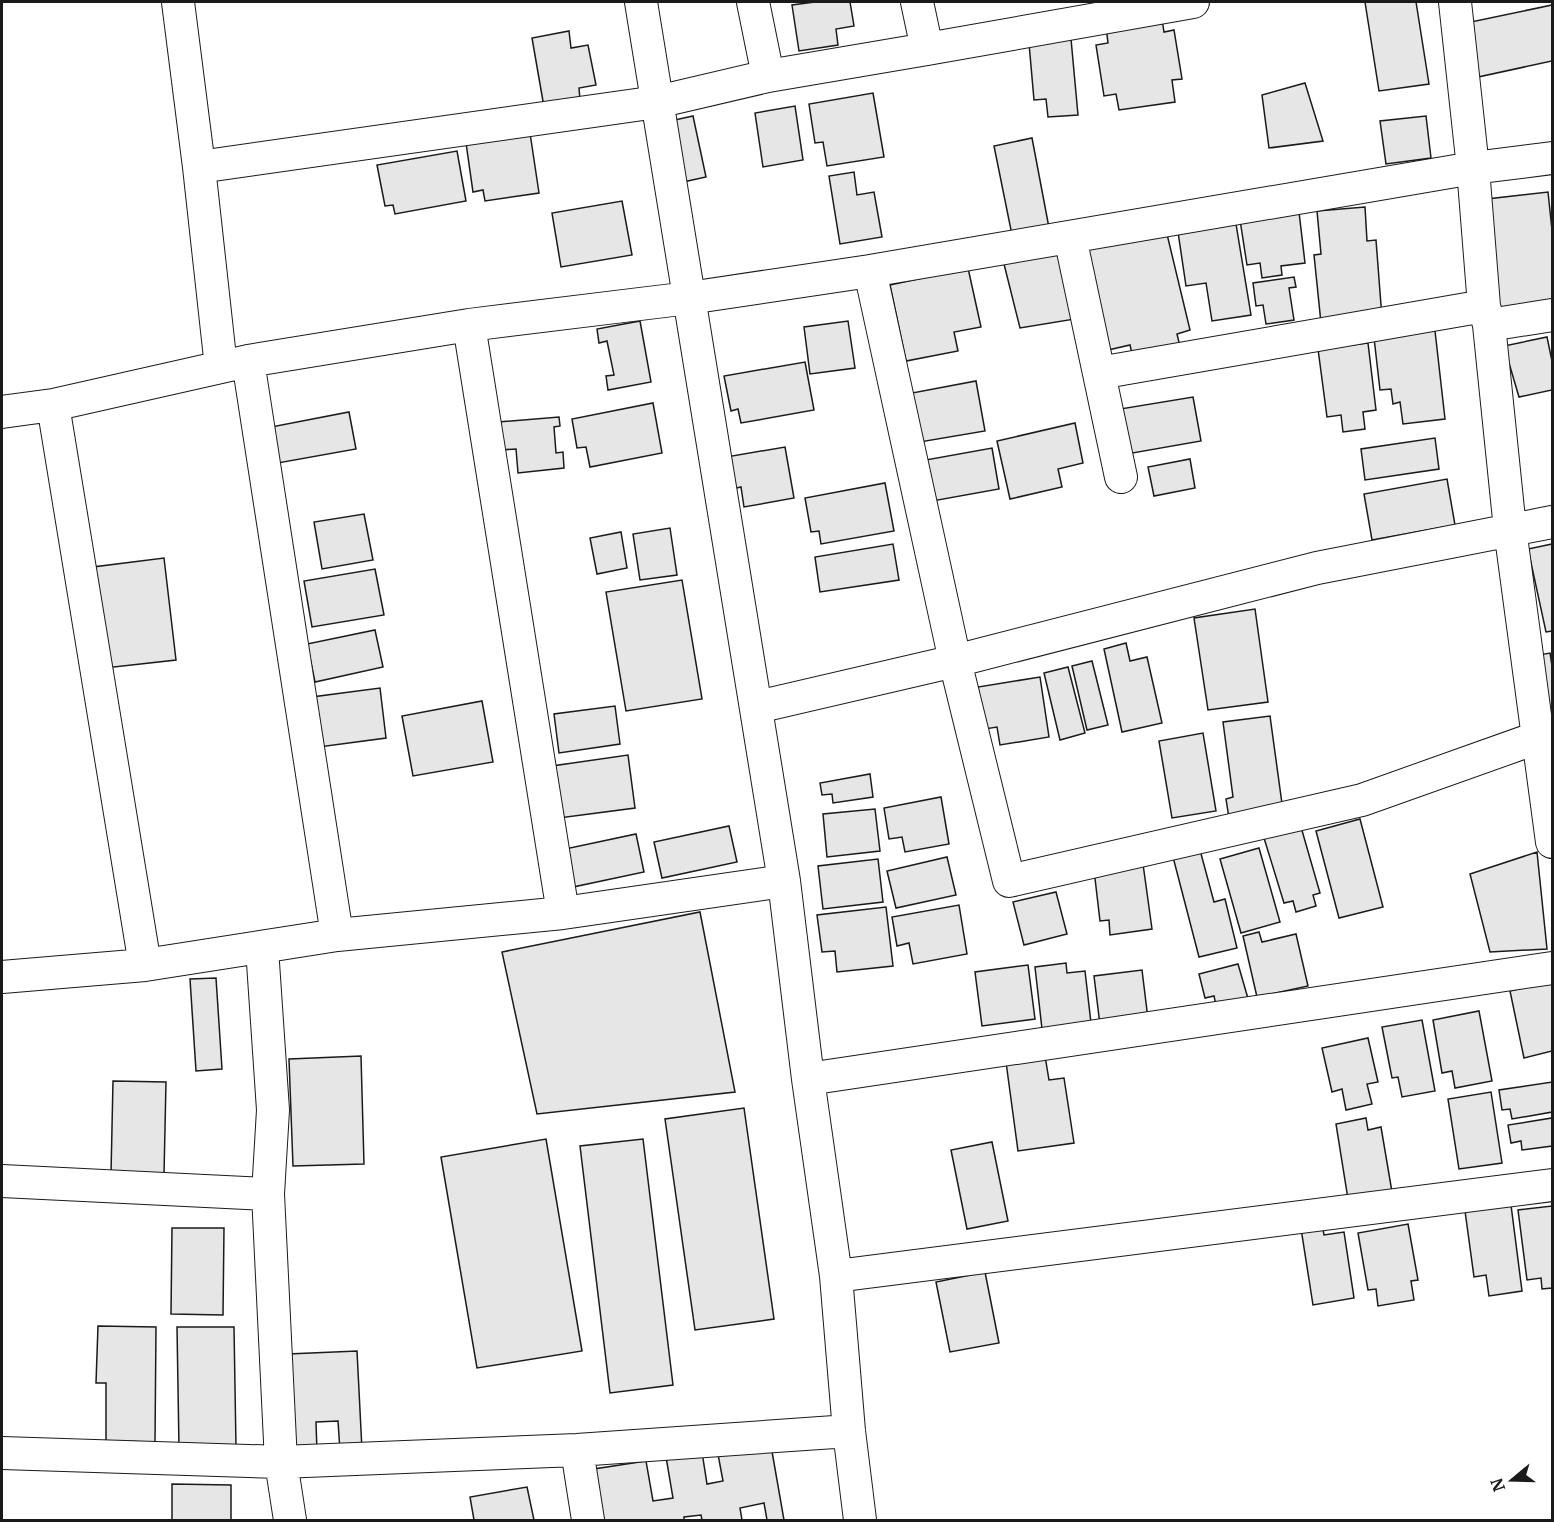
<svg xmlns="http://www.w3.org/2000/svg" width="1554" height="1522" font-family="Merriweather,serif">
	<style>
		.building { fill: #e6e6e6; stroke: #1a1a1a; stroke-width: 1.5 }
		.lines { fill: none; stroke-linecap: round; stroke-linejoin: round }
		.street-casing { stroke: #1a1a1a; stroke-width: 34 }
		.street { stroke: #fff; stroke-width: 32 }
	</style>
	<rect width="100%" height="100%" fill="#fff"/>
	<path class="building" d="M815 2H850L854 26 836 29 838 45 799 51 792 5Z
		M1365 2H1416L1429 84 1379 91Z
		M1552 5V61L1478 77 1466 23Z
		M1162 19 1164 32 1174 30 1182 79 1172 80 1175 102 1119 110 1116 94 1104 96 1096 45 1108 43 1106 27Z
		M1070 28 1078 115 1048 117 1046 99 1034 100 1028 32Z
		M569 31 571 48 588 45 596 85 579 88 580 100 544 107 532 38Z
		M1305 83 1323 141 1269 148 1262 95Z
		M873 93 884 157 827 166 823 142 815 143 809 104Z
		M795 106 803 160 763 167 755 113Z
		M693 116 706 177 683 182 670 121Z
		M1426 116 1431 158 1386 164 1380 121Z
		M530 133 539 193 485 201 483 190 473 192 466 143Z
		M1032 138 1050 233 1013 240 994 146Z
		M457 151 466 201 395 214 393 205 385 206 377 165Z
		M854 172 857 195 874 192 882 237 840 244 829 176Z
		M1548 192 1552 230V309L1499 315 1487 199Z
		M622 201 632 255 561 267 552 213Z
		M1365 207 1367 241 1376 240 1382 318 1321 323 1314 255 1321 254 1317 211Z
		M1299 212 1305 263 1281 266 1282 275 1262 278 1260 263 1247 265 1240 220Z
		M1236 224 1251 315 1212 321 1206 283 1186 286 1178 232Z
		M1166 230 1190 330 1177 334 1181 351 1134 362 1130 345 1108 350 1084 250Z
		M1060 251 1075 319 1020 328 1003 260Z
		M968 268 981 327 954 332 958 351 906 361 890 285Z
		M1294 277 1296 287 1289 288 1294 320 1266 324 1263 305 1256 306 1253 283Z
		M640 321 651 382 608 390 606 376 614 375 607 341 599 343 597 329Z
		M848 321 855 368 810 374 804 327Z
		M1434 322 1445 419 1403 424 1400 402 1393 404 1391 389 1380 390 1373 329Z
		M1547 337 1552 361V390L1519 397 1504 346Z
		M1368 343 1376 410 1363 412 1365 429 1343 432 1341 415 1327 417 1318 349Z
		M805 362 814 410 741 423 738 409 731 411 724 376Z
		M976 381 985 431 920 442 912 393Z
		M1193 397 1201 441 1127 454 1120 409Z
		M653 403 662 453 590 467 586 447 577 448 572 419Z
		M349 412 356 449 278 463 271 427Z
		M559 417 560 426 554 427 556 453 563 452 564 468 518 473 516 449 500 450 498 422Z
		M1075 423 1083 463 1058 469 1062 487 1010 499 997 441Z
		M1435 438 1439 469 1365 480 1361 449Z
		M785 447 794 498 744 507 741 487 732 489 726 457Z
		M992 448 999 489 927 502 920 461Z
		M1190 459 1195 488 1154 496 1148 467Z
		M1447 479 1455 525 1372 540 1364 494Z
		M885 483 894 531 821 544 819 531 811 532 805 498Z
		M364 514 373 560 322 569 314 522Z
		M670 528 677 575 640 580 633 534Z
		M621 532 627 568 597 574 590 538Z
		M893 544 899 580 820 592 815 557Z
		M1552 544V631L1546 632 1528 549Z
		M164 558 176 660 105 668 93 567Z
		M375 569 384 615 312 627 304 581Z
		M682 580 702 699 626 711 606 592Z
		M1255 609 1268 702 1208 710 1194 618Z
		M375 630 383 667 315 682 307 644Z
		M1126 643 1130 661 1147 657 1162 723 1122 732 1104 649Z
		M1550 653 1552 666V730L1533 656Z
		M1092 661 1108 725 1087 730 1072 666Z
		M1068 667 1085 733 1060 740 1044 673Z
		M1040 677 1049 737 1000 745 997 727 985 729 978 687Z
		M380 688 386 738 319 747 312 697Z
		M482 701 493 762 413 776 402 716Z
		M615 706 620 744 559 753 554 714Z
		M1270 716 1283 811 1229 818 1226 799 1233 797 1223 722Z
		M1203 733 1216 811 1172 818 1159 741Z
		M628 755 635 808 559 818 552 766Z
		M870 774 873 797 833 803 832 794 822 795 820 783Z
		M941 797 949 844 905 852 902 837 889 839 884 808Z
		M875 809 880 851 827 857 823 814Z
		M1360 819 1383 907 1339 918 1316 831Z
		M729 826 737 862 662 878 654 842Z
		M1301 827 1320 893 1313 895 1316 906 1296 912 1293 901 1284 903 1264 838Z
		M636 834 644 872 573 887 565 849Z
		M1259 848 1280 922 1241 933 1220 859Z
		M1200 850 1214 902 1225 899 1237 948 1199 957 1173 857Z
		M1537 852 1547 949 1490 952 1470 874Z
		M947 857 956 895 896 908 887 871Z
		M878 859 883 902 823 909 818 866Z
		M1143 864 1152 929 1110 935 1109 920 1100 921 1094 870Z
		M1056 892 1067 934 1024 945 1013 902Z
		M959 905 967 954 913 964 909 943 897 946 892 917Z
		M886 907 893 966 837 972 835 951 822 952 817 915Z
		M700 912 735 1092 537 1114 502 952Z
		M1259 932 1262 942 1296 934 1308 986 1257 997 1243 936Z
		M1066 963 1067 973 1085 971 1091 1023 1042 1029 1035 967Z
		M1238 964 1249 1002 1217 1010 1214 996 1205 998 1199 974Z
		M1028 965 1035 1019 982 1026 975 972Z
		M1142 970 1148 1019 1100 1025 1094 976Z
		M216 978 222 1069 196 1071 190 979Z
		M1552 981V1051L1524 1058 1510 991Z
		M1479 1011 1492 1081 1455 1088 1452 1071 1442 1073 1433 1020Z
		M1422 1020 1435 1091 1402 1097 1398 1077 1392 1078 1382 1027Z
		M1368 1038 1378 1082 1367 1084 1372 1104 1346 1110 1342 1089 1332 1092 1322 1048Z
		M361 1056 364 1164 293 1166 289 1059Z
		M1045 1056 1049 1080 1064 1078 1074 1143 1018 1151 1006 1062Z
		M113 1081 166 1082 164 1175 111 1174Z
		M1552 1082V1112L1512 1119 1510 1109 1502 1110 1499 1090Z
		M1491 1092 1502 1163 1459 1169 1448 1099Z
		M744 1108 774 1319 695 1330 665 1119Z
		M1366 1118 1368 1130 1381 1127 1392 1192 1348 1199 1336 1124Z
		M1552 1118V1146L1522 1150 1521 1141 1511 1143 1508 1125Z
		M546 1139 582 1351 477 1368 441 1157Z
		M643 1139 673 1385 610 1393 580 1146Z
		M992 1142 1008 1221 967 1229 951 1150Z
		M1511 1205 1522 1291 1489 1296 1486 1275 1474 1277 1465 1211Z
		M1552 1206V1288L1542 1289 1541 1278 1527 1280 1518 1210Z
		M1321 1218 1324 1235 1344 1232 1354 1298 1313 1305 1300 1222Z
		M1408 1224 1418 1280 1411 1281 1414 1300 1378 1306 1376 1289 1368 1290 1358 1233Z
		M172 1228H224L223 1315 171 1314Z
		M985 1272 999 1343 950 1352 936 1282Z
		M98 1326 156 1327 155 1442 106 1441V1383H96Z
		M177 1327H234L236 1447 179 1448Z
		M357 1351 362 1450 340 1451 338 1421 316 1422 317 1452 292 1454 288 1354Z
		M770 1440 784 1520H767L764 1503 740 1508 742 1520H702L701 1515 684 1517V1520H602L594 1469 646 1461 653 1501 673 1498 666 1457 702 1452 707 1484 723 1481 717 1449Z
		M172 1484 231 1485V1520H172Z
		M527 1487 534 1520H474L470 1497Z"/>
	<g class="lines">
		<g class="street-casing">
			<path id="street" d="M178 2 199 167 221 367
				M753 2 768 76
				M917 2 927 49
				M1455 2 1473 168 1484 306 1489 325 1510 529 1552 842
				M1552 158 1473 168 870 271 955 661 1009 881 1362 800 1539 737 1552 734
				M199 167 657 102 768 76 927 49 1193 2
				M1070 237 1121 477
				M469 325 689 298 870 271
				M1489 325 1552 315
				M248 361 337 935
				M1099 373 1484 306
				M53 405 145 965
				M2 412 53 405 248 361 469 325 563 913
				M757 707 955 661 1317 568 1552 522
				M784 881 808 1079 836 1276 849 1431 860 1520
				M262 948 273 1110 268 1194 281 1462 290 1520
				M2 977 145 965 337 935 563 913 784 881 641 2
				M808 1079 1552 968
				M2 1181 268 1194
				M836 1276 1552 1185
				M577 1450 588 1520
				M2 1453 281 1462 577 1450 849 1431"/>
		</g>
		<use href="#street" class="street"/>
	</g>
	<rect width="1554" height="1522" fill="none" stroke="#1a1a1a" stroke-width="6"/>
	<g transform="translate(1512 1480) rotate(251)" stroke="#ffffff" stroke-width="4.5" paint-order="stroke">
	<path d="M0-4.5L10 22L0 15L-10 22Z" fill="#1a1a1a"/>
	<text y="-9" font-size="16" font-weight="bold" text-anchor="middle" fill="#1a1a1a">N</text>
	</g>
</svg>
